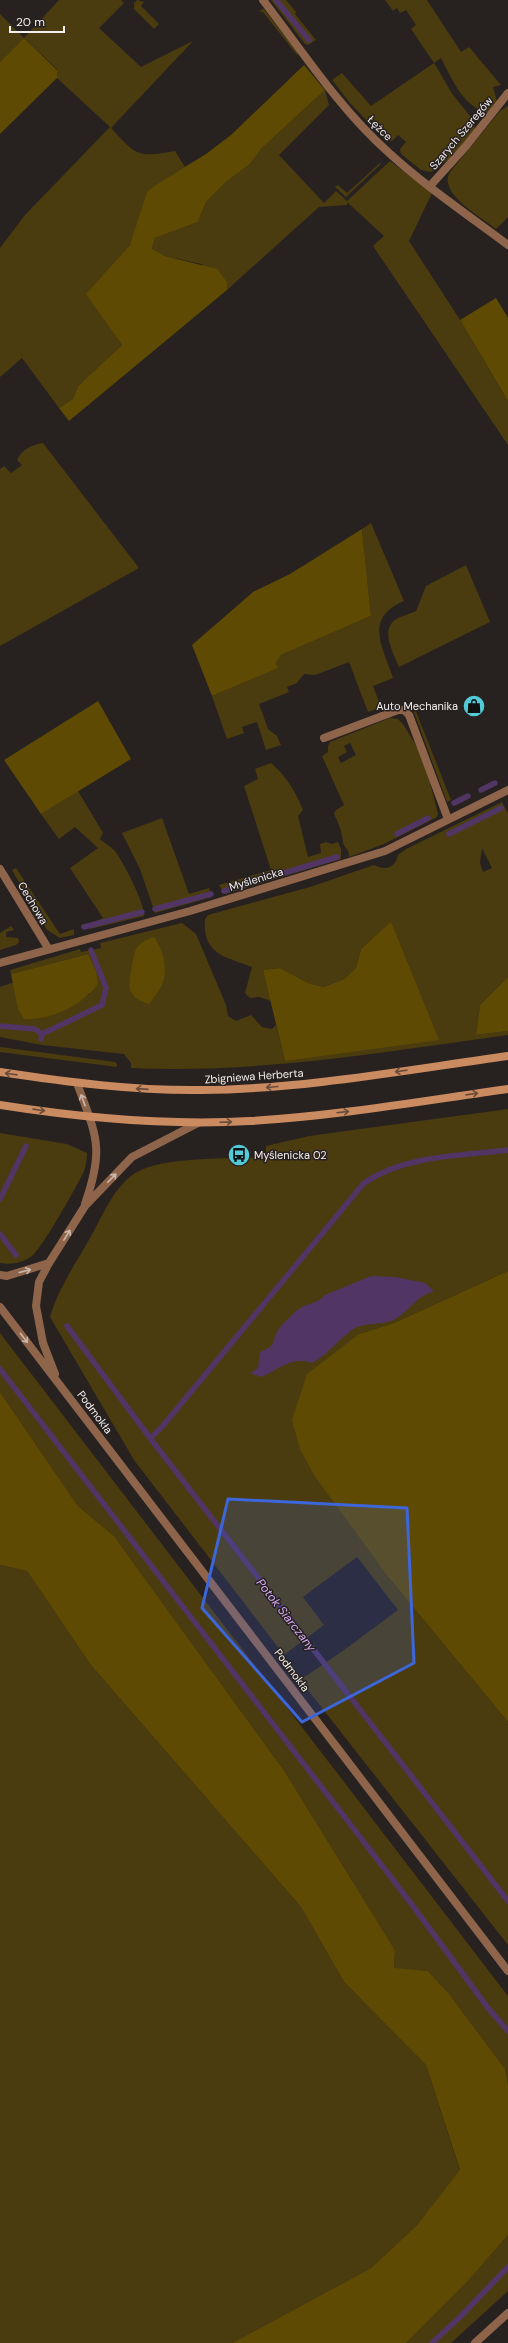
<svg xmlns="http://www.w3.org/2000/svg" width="508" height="2343" font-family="'DM Sans',sans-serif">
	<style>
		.green { fill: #4b3c0f; fill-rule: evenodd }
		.forest { fill: #5f4a03 }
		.water { fill: #513665 }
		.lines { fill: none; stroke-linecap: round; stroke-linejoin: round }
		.stream { stroke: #513665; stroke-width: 5.5 }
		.service { stroke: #8e654b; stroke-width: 8 }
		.minor { stroke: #8e654b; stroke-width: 8 }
		.tertiary { stroke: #8e654b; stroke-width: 8 }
		.secondary { stroke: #cb8b60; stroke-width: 8 }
		.oneway { stroke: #694b3a }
		.oneway2 { stroke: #cbb8ad }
		.marked { fill: #3d66db; fill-opacity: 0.2; stroke: #3d66db; stroke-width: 3; stroke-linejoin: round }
		.labels { text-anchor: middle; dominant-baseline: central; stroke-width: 3; stroke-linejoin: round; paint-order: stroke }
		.street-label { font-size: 11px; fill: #f4efef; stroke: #272120 }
		.poi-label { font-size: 11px; fill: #f4efef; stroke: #272120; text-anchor: end }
		.water-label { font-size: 12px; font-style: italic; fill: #d4aaf6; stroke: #272120 }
	</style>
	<rect width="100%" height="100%" fill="#272120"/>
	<path class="green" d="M59 0H121L124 3 99 28 141 67 193 41 111 128C136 155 137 158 175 151L185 167 157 184 130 245 87 294 122 345 78 386 73 399 59 408 22 358 0 377V248L25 215 110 127 57 78V69L24 38 0 62V14L24 38Z
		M137 0 144 2 141 6 159 24 154 29 134 9V3Z
		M271 0H286L296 12 295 14 316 40 308 45 305 44Z
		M385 0H427L461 52 469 47 501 85 493 87 497 101 488 113C463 107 452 79 441 58L434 63 453 95 470 116 475 128 473 133 448 160 431 172 421 170 401 154 400 149 406 142 398 135 392 141H386L350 103 332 80 342 73 371 106 434 63 411 29 416 25 406 10 400 13 397 8 393 11Z
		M264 9 298 53 297 55 263 12 258 11Z
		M325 90 329 105 279 155 324 203 336 191 347 201 390 161 432 193 409 241 460 320 508 401V445L373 246 384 236 347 202V205L319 207 227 290V282L201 264 165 256 152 250 155 238 198 222 206 202 226 182 250 164 262 148Z
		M508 106V217L496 229C481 217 437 193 450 172L500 111Z
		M380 163 381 164 346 197 335 187 338 185 347 193Z
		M43 443 139 568 0 646V469L4 466 11 473 22 465 17 460C22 449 32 445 43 443Z
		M371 523 404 601C364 618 382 646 393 678L373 686 381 707 368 712 349 662 315 675 304 674 297 683 287 687 289 692 259 704 268 729 277 736 281 745 266 750 257 722 242 727 244 733 227 739 212 696 277 668 276 663 281 655 371 616 362 529Z
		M466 565 490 622 399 667C394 654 380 631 395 620 401 616 410 614 416 611L426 586Z
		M413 704 451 800 447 802 414 712Z
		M390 718 398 719 403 724 417 747 428 775 438 814 437 817 384 844 349 857C350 850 344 848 343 842 342 832 339 824 334 814L336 810 344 805 322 756 328 752V746L330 742ZM350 743 356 755 341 763 338 757 347 752 344 746Z
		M271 763C287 777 295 791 303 810L298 816 308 857 321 853 320 844 326 842 332 844 338 842 341 849V859L225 894 219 885 271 870 244 786 258 779 255 769Z
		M78 791 103 833 100 839C105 843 111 847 115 851 123 862 145 903 144 916L90 929 87 925 103 918 70 868 98 848 75 827 59 839 41 814Z
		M502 802 508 813V977L480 1005 476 1035 508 1031V1035C382 1052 258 1074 131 1068V1063L124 1054 42 1045 0 1037V987L14 982 18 1009 79 1000 90 994 88 954 11 974 10 970 80 949 81 952 101 948 100 943 182 923 196 934 226 1005 228 1016 236 1021 251 1015 262 1027 272 1029 276 1025 285 1061 391 923 361 949 356 968 344 979 324 987 308 983 280 968 263 970 271 1001 259 997 250 998 245 993 252 967C226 957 202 955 205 919L208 915 310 887 374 865C386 871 395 868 398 855L406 849ZM482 848 492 868 483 872 480 863Z
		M162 818 189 894 209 888 212 897 155 913 140 869 122 833Z
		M16 868 60 934 74 929V935L60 938 47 930 12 870Z
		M11 926 14 930 6 932V937L18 938 19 942 16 945 0 950V933Z
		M0 1047 115 1062 117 1064V1067L0 1052Z
		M508 1109V1271L394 1323 359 1334 389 1578 508 1722V1945L300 1680 344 1650 398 1610 357 1557 303 1597 324 1625 284 1655 134 1460 50 1317C58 1289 76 1263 90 1238 102 1217 115 1184 137 1172 165 1156 233 1159 266 1157V1146L309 1136Z
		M0 1133 67 1144 87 1153C87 1159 86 1165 84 1171 79 1183 41 1250 32 1256 23 1263 11 1265 0 1263Z
		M0 1333 508 1996V2085L505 2069 450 1995 428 1971 394 1969 395 1950 285 1772 114 1536 78 1506 0 1392Z
		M0 1565 27 1571 90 1664 301 1907 344 1982 426 2065 460 2171 417 2225 371 2268 232 2343H0Z
		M508 2235V2291L451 2343H406L469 2280Z"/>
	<path class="forest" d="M24 38 57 70V78L0 134V62Z
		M304 65 325 90 262 148 250 164 226 182 206 202 198 222 155 238 152 249 165 256 217 269 227 282V290L69 421 59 408 73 399 78 386 122 345 86 294 130 245 147 192 157 184 206 154 231 135Z
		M496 298 508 318V401L460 320Z
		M362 529 371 616 281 655 276 663 278 668 212 696 192 645 253 592 290 574Z
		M98 701 131 759 41 814 4 760Z
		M391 922 439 1040 285 1061 263 970 280 968 308 983 324 987 344 979 356 968 361 949Z
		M154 937C162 947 167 966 164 979 162 988 154 997 149 1004 141 1001 136 1000 131 992 127 986 133 957 136 949 139 943 148 939 154 937Z
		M88 954 96 971 98 984C81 1006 52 1020 24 1019L18 1009 11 974Z
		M508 977V1031L476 1035 480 1005Z
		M508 1271V1722L389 1578 314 1475 300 1449 292 1420 307 1374 359 1334 394 1323Z
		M0 1392 78 1506 114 1536 285 1772 395 1950 394 1968 428 1971 450 1995 505 2069 508 2085V2235L469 2280 406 2343H232L371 2268 417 2225 460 2170 426 2065 344 1982 301 1907 90 1664 27 1571 0 1565Z"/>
	<path class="water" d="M371 1276 395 1277 425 1283 434 1291C414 1298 412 1308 397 1318 384 1326 366 1322 355 1328 339 1338 329 1354 312 1363 293 1355 278 1370 261 1377L250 1373 258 1368 260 1352C276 1345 271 1345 277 1332 281 1325 290 1317 296 1311 305 1303 318 1304 325 1295Z"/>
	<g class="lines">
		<path class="stream" d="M276 0 309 40
			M481 790 495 783
			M454 803 468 796
			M397 834 428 818
			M449 834 501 808
			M224 891 337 857
			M155 909 211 894
			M84 927 142 912
			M0 1026 35 1029 42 1034
			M41 1039 42 1034 102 1005 106 988 91 950
			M0 1199 26 1146
			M0 1234 16 1255
			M67 1326 150 1438 508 1901
			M0 1369 410 1902 488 2008 508 2031
			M150 1438 161 1428 364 1183C405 1155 460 1156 508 1150
			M432 2343 460 2317 508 2267"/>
		<path class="service" d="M324 738 398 710H404L409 715 448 819"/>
		<path class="minor" d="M263 0C303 52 339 108 388 152 425 186 468 215 508 245
			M430 186 466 146 508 93
			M0 869 48 948
			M0 963 190 911 385 851 508 790"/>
		<path class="tertiary" d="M77 1083C96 1136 105 1147 85 1204
			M0 1275 7 1276 49 1263
			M0 1307 508 1971
			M55 1374 43 1343 36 1306 39 1282 49 1263 85 1206 132 1157 198 1123
			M475 2343 508 2313"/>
		<path class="secondary" d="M0 1072C67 1082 134 1091 202 1090 304 1089 406 1070 508 1056
			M0 1105C83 1118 166 1126 250 1121 336 1116 422 1101 508 1089"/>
	</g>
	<defs><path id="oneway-shaft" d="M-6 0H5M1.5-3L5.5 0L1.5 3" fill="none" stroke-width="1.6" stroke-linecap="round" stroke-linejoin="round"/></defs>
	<g class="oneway">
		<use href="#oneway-shaft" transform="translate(401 1071) rotate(172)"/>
		<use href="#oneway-shaft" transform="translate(11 1074) rotate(-172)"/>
		<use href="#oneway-shaft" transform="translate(272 1087) rotate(175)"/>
		<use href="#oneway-shaft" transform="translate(142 1089) rotate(-176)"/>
		<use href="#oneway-shaft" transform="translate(472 1094) rotate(-8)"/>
		<use href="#oneway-shaft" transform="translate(39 1110) rotate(8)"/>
		<use href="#oneway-shaft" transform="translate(343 1112) rotate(-7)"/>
		<use href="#oneway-shaft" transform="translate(226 1122) rotate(-2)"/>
	</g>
	<g class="oneway2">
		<use href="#oneway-shaft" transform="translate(83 1100) rotate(-110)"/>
		<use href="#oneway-shaft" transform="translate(112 1178) rotate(-46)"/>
		<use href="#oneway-shaft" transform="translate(67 1235) rotate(-58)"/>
		<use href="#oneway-shaft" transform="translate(25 1271) rotate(-15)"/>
		<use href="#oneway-shaft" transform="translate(24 1338) rotate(52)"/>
	</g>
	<path class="marked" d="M228 1499 407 1508 414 1663 302 1722 202 1608Z"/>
	<defs>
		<g id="shop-disc" transform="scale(1.15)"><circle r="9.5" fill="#52cbd8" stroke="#272120"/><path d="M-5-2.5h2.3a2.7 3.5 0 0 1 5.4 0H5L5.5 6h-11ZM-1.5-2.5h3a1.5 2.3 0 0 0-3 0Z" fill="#111"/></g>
		<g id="bus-disc" transform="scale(1.15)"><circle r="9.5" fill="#52cbd8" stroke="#272120"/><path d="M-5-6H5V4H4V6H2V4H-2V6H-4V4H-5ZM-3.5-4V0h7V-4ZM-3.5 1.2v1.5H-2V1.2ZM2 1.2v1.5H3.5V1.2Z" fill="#111"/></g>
	</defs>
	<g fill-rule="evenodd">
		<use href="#shop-disc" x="474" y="706"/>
		<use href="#bus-disc" x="239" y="1155"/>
	</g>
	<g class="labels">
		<g class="street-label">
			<text transform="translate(380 128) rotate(45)">Łężce</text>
			<text transform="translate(461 133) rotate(-50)">Szarych Szeregów</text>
			<text transform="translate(256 879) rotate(-17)">Myślenicka</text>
			<text transform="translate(33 903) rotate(59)">Cechowa</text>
			<text transform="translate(254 1076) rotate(-4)">Zbigniewa Herberta</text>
			<text transform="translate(95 1412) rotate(53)">Podmokła</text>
			<text transform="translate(292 1670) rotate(53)">Podmokła</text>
		</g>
		<g class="poi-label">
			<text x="458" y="706">Auto Mechanika</text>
			<text x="254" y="1155" text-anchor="start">Myślenicka 02</text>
		</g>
		<g class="water-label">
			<text transform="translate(286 1615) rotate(52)">Potok Siarczany</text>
		</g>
	</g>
	<path d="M10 26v6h54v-6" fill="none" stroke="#f4efef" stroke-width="2"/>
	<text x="16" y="26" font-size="12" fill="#f4efef" stroke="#272120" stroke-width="3" paint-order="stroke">20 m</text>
</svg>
